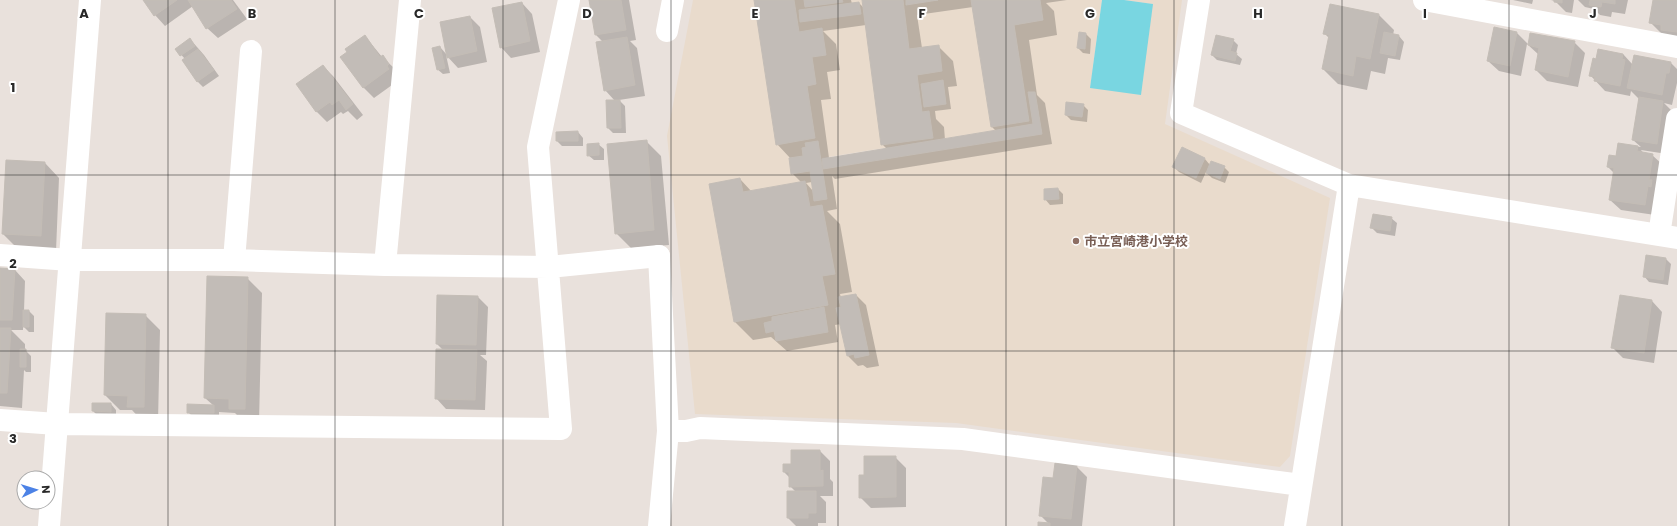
<svg xmlns="http://www.w3.org/2000/svg" width="1677" height="526" font-family="Poppins,'Noto Sans JP',sans-serif">
	<style>
		.education { fill: #e9dbcc; fill-rule: evenodd }
		.water { fill: #79d6e1 }
		.shadow { fill: #0003; fill-rule: evenodd }
		.building { fill: #c2bcb7; stroke: #c4bdb6 }
		.lines { fill: none; stroke-linecap: round; stroke-linejoin: round }
		.street { stroke: #fff; stroke-width: 22 }
		.secondary { stroke: #fff; stroke-width: 22 }
		.grid { fill: none; stroke: #282828; stroke-width: 1; stroke-opacity: 0.55 }
		.education-dot { fill: #8d6e63; stroke: #fff; stroke-width: 1.5 }
		.labels { text-anchor: middle; dominant-baseline: central; stroke-width: 4; stroke-linejoin: round; paint-order: stroke }
		.education-label { font-size: 13px; font-weight: bold; fill: #785e54; stroke: #fff; text-anchor: start }
		.grid-label { font-size: 13px; text-anchor: middle; font-weight: bold; fill: #282828; stroke: #fff; stroke-width: 4; stroke-linejoin: round; paint-order: stroke }
	</style>
	<rect width="100%" height="100%" fill="#e9e1dc"/>
	<path class="education" d="M693 0H754L776 144 815 138 807 86 816 84 812 57 826 55 822 28 799 32 794 0H804L805 7 842 2V0H862L881 144 932 138 929 111 922 112 917 75 942 71 938 45 909 49 903 0H906V4L938 0H971L991 127 1029 121 1014 25 1043 20 1040 0H1102L1090 88 1153 4 1124 0H1182L1165 124 1330 198 1290 456 1280 467 956 423 695 414 667 136ZM859 2 861 14 800 22 799 10ZM1079 32 1086 33 1084 49 1077 48ZM943 81 946 104 924 107 921 84ZM1029 92H1035L1042 134 823 168 822 158 1033 124ZM1066 102 1084 104 1082 117 1065 115ZM818 141 826 199 814 201 810 171 791 174 789 158 803 156 802 148 806 147 805 143ZM1182 148 1205 158 1196 178 1173 167ZM1211 161 1225 166 1220 178 1206 173ZM740 178 743 192 805 181 810 207 822 205 835 274 822 276 827 305 734 322 709 184ZM1058 188 1059 199H1044V189ZM856 294 869 355 855 358 854 354 847 356 836 308 841 307 839 297ZM824 307 828 331 776 341 774 331 766 332 764 323 772 321V317Z"/>
	<path class="water" d="M1102 0H1124L1153 4 1141 95 1090 88Z"/>
	<path class="shadow" d="M144 0H233L247 19 218 38 207 28 193 6 165 26 155 15Z
		M590 0H629L636 40 630 41 637 48 645 96 619 100 625 106 626 133H613L608 128 615 101 605 90 603 42 596 35Z
		M755 0H851L852 4 859 3 864 8 863 0H1067L1046 3 1054 11 1057 35 1029 40 1037 95 1045 103 1052 144 835 179 832 176 837 209 827 211 840 224 852 292 840 294 841 298 856 295 866 305 879 366 867 368 863 365 858 366 848 356 841 324 835 325 838 342 787 351 771 337 753 340 735 322 710 184 740 179 752 192 801 182 792 173 791 159 777 144ZM973 7 992 127 996 131 945 140 944 127 936 119 935 111 951 109 948 87 957 86 953 61 938 46 922 48 917 15ZM866 25 882 144 887 149 829 158 821 100 831 99 827 72 840 70 836 44 823 31ZM812 182 813 191 806 183Z
		M1513 0H1533L1532 4Z
		M1551 0H1574L1572 13 1566 12 1555 1Z
		M1578 0H1628L1625 14 1612 12 1611 17 1600 15 1594 9 1585 7Z
		M1654 0H1677V41L1661 33 1650 22Z
		M522 3 532 14 540 52 511 58 501 47Z
		M1379 15 1394 30 1393 35 1399 36 1404 42 1400 60 1388 58 1385 74 1371 71 1367 90 1338 84 1323 69 1329 38 1324 33Z
		M470 17 480 27 487 62 458 68 446 55 450 73 443 74 437 69 440 47 447 55Z
		M1495 28 1517 33 1529 45 1574 42 1585 53 1578 87 1547 81 1536 70 1539 55 1527 44 1521 76 1499 71 1488 61Z
		M1086 34 1091 39 1090 54 1083 53 1078 48Z
		M365 36 382 57 393 67 399 80 374 98 363 87Z
		M190 39 204 55 219 76 203 87 198 82 183 61 185 59 176 49Z
		M1233 40 1238 45 1236 54 1242 59 1240 65 1217 60 1212 55Z
		M1623 54 1633 65 1671 63 1677 69V83L1672 105 1664 103 1673 112 1667 154 1641 150 1644 154 1652 155 1663 165 1655 215 1621 210 1610 200 1614 173 1608 167 1616 157 1618 144 1641 147 1633 140 1639 99 1631 91 1630 96 1605 91 1591 76 1597 60Z
		M323 66 333 76 363 115 357 120 348 111 343 114 341 112 327 122 316 111Z
		M1083 105 1088 110 1087 122 1071 120 1066 115Z
		M578 132 583 138V146H562L557 141Z
		M646 141 661 156 669 245 631 248 616 233Z
		M598 144 604 149V160H594L588 155Z
		M1182 149 1205 159 1210 165 1224 167 1229 172 1225 183 1212 178 1206 172 1201 183 1179 172 1174 167Z
		M45 163 59 178 56 251 18 249 3 234Z
		M1058 189 1063 194V204L1050 205 1045 199Z
		M1391 218 1397 223 1395 236 1377 233 1372 228Z
		M1666 259 1671 264 1668 285 1649 282 1644 276Z
		M0 269 15 270 25 281 24 311H29L34 316V332H29L23 326V330H11L25 344V350L31 356V372H26L24 370 22 408 0 406Z
		M247 278 262 293 259 423H245L235 413 219 412V418L193 417 188 412 214 406 205 398Z
		M477 296 488 307 486 355H480L487 361 485 410 446 409 436 398 443 350 437 344Z
		M1621 296 1652 301 1662 312 1654 363 1623 358 1612 347Z
		M145 315 160 330 158 422H143L132 410H120L105 395Z
		M93 404H111L116 410V416H98L93 411Z
		M820 451 830 461V479L833 482V496H820L826 502V523H818V526H796L788 518 796 492 790 486V478L784 472 792 465Z
		M895 457 906 468V507L871 508 860 497 865 476Z
		M1076 466 1087 477 1082 526H1039L1049 524 1040 515 1054 479Z"/>
	<path class="building" d="M143 0H177L154 16Z
		M188 0H231L237 9 206 29Z
		M589 0H621L626 30 595 35Z
		M754 0H794L799 32 822 28 826 55 812 57 816 84 807 86 815 138 776 145Z
		M804 0H842L843 2 805 7Z
		M862 0H903L909 49 939 45 942 71 917 75 922 112 929 111 933 138 881 145Z
		M906 0H938L906 5Z
		M971 0H1040L1043 20 1014 25 1029 121 991 127Z
		M1554 0H1562V3L1554 2Z
		M1590 0H1615V4L1602 2 1601 7 1589 5Z
		M1653 0H1677V32L1661 30V25L1649 23Z
		M522 2 530 41 500 48 492 8Z
		M859 2 861 14 800 22 799 10Z
		M1330 4 1379 14 1370 59 1356 56 1353 76 1322 69 1329 35 1323 34Z
		M470 16 477 51 447 58 440 22Z
		M1494 27 1517 32 1510 66 1487 61Z
		M1079 32 1086 33 1085 49 1077 48Z
		M1384 32 1399 35 1395 56 1380 53Z
		M1530 33 1575 41 1568 77 1535 70 1539 48 1528 45Z
		M365 35 380 57 383 55 389 64 387 66 389 69 363 88 340 57 347 52 345 49Z
		M1216 35 1234 39 1230 51 1237 53 1235 61 1211 55Z
		M627 37 635 85 604 91 596 42Z
		M190 38 195 46 180 56 175 49Z
		M440 46 445 68 437 70 432 48Z
		M198 49 214 70 197 82 182 60Z
		M1598 49 1623 54 1622 59 1625 60 1620 86 1594 81 1595 77 1589 76 1593 58 1596 59Z
		M1634 55 1671 62 1669 73H1666L1662 95 1627 88Z
		M323 65 353 104 346 110 339 100 332 105 330 102 316 112 296 84Z
		M943 80 946 104 924 107 921 84Z
		M1028 92H1035L1042 134 823 169 822 159 1033 124Z
		M1639 97 1663 101 1657 144 1632 140Z
		M606 100H620L621 128H607Z
		M1066 102 1084 104 1082 117 1065 115Z
		M578 131V141H556V132Z
		M647 140 654 230 615 234 607 144Z
		M818 141 827 199 814 201 810 171 791 174 789 158 803 156 802 148 806 147 805 143Z
		M599 143V155L587 156V144Z
		M1618 143 1638 146 1637 151 1653 154 1649 180H1652L1651 187 1648 186 1645 205 1609 200 1614 168 1607 167 1609 155 1616 156Z
		M1182 147 1205 158 1196 178 1172 167Z
		M6 160 45 162 41 236 2 234Z
		M1211 161 1225 166 1220 179 1206 173Z
		M740 178 743 192 805 181 810 207 822 205 835 274 822 276 828 305 734 322 709 184Z
		M1058 188 1059 199 1044 200V189Z
		M1373 214 1392 217 1390 231 1370 228Z
		M1646 255 1666 258 1663 280 1643 277Z
		M0 268 15 269 12 320H0Z
		M207 276 248 277 245 409H229V399L204 398Z
		M856 294 869 355 855 358 854 354 847 356 836 308 841 307 838 297Z
		M437 295 478 296 476 345 436 344Z
		M1620 295 1652 300 1644 353 1611 348Z
		M824 307 828 332 776 341 774 331 766 333 764 323 772 321V317Z
		M23 310H29V327H23Z
		M106 313 146 314 144 407H127L128 396 104 395Z
		M0 328H11L7 393H0Z
		M20 349H26V367H20Z
		M436 349 477 350 475 400 435 399Z
		M92 403H111V412L92 411Z
		M187 404 214 405V413H187Z
		M791 450H820V471L823 470V486L789 487V472H783V464H791Z
		M864 456H896V497L859 498V475H864Z
		M1055 463 1077 465 1071 519 1039 516 1043 477 1053 478Z
		M787 491H816V513H808V518H787Z
		M1038 522 1050 523V526H1038Z"/>
	<g class="lines">
		<path class="street" d="M1199 0 1181 113 1349 185 1677 238
			M1424 0 1677 47
			M667 31 673 0
			M1659 235 1677 119
			M0 255 70 260H234L385 265 549 267 659 256
			M234 260 251 51
			M385 265 410 0
			M0 420 57 424 561 429 538 147 569 0
			M668 431H686L700 428 963 439 1301 485
			M49 526 90 0
			M1295 526 1349 185"/>
		<path class="secondary" d="M659 526 668 431 659 256"/>
	</g>
	<path class="grid" d="M168 0V526M335 0V526M503 0V526M671 0V526M838 0V526M1006 0V526M1174 0V526M1342 0V526M1509 0V526M0 175H1677M0 351H1677"/>
	<circle class="education-dot" cx="1076" cy="241" r="4"/>
	<g class="labels">
		<g class="education-label">
			<text x="1084" y="241">市立宮崎港小学校</text>
		</g>
	</g>
	<g class="grid-label">
		<text x="84" y="18">A</text>
		<text x="252" y="18">B</text>
		<text x="419" y="18">C</text>
		<text x="587" y="18">D</text>
		<text x="755" y="18">E</text>
		<text x="922" y="18">F</text>
		<text x="1090" y="18">G</text>
		<text x="1258" y="18">H</text>
		<text x="1425" y="18">I</text>
		<text x="1593" y="18">J</text>
		<text x="13" y="92">1</text>
		<text x="13" y="268">2</text>
		<text x="13" y="443">3</text>
	</g>
	<g transform="translate(36 490) rotate(86)"><circle r="19" fill="#ffffff" stroke="#a9a9a9"/>
	<path d="M0-3L7 15L0 10L-7 15Z" fill="#4c82e6"/>
	<text y="-6" font-size="11" font-weight="bold" text-anchor="middle" fill="#282828">N</text>
	</g>
</svg>
